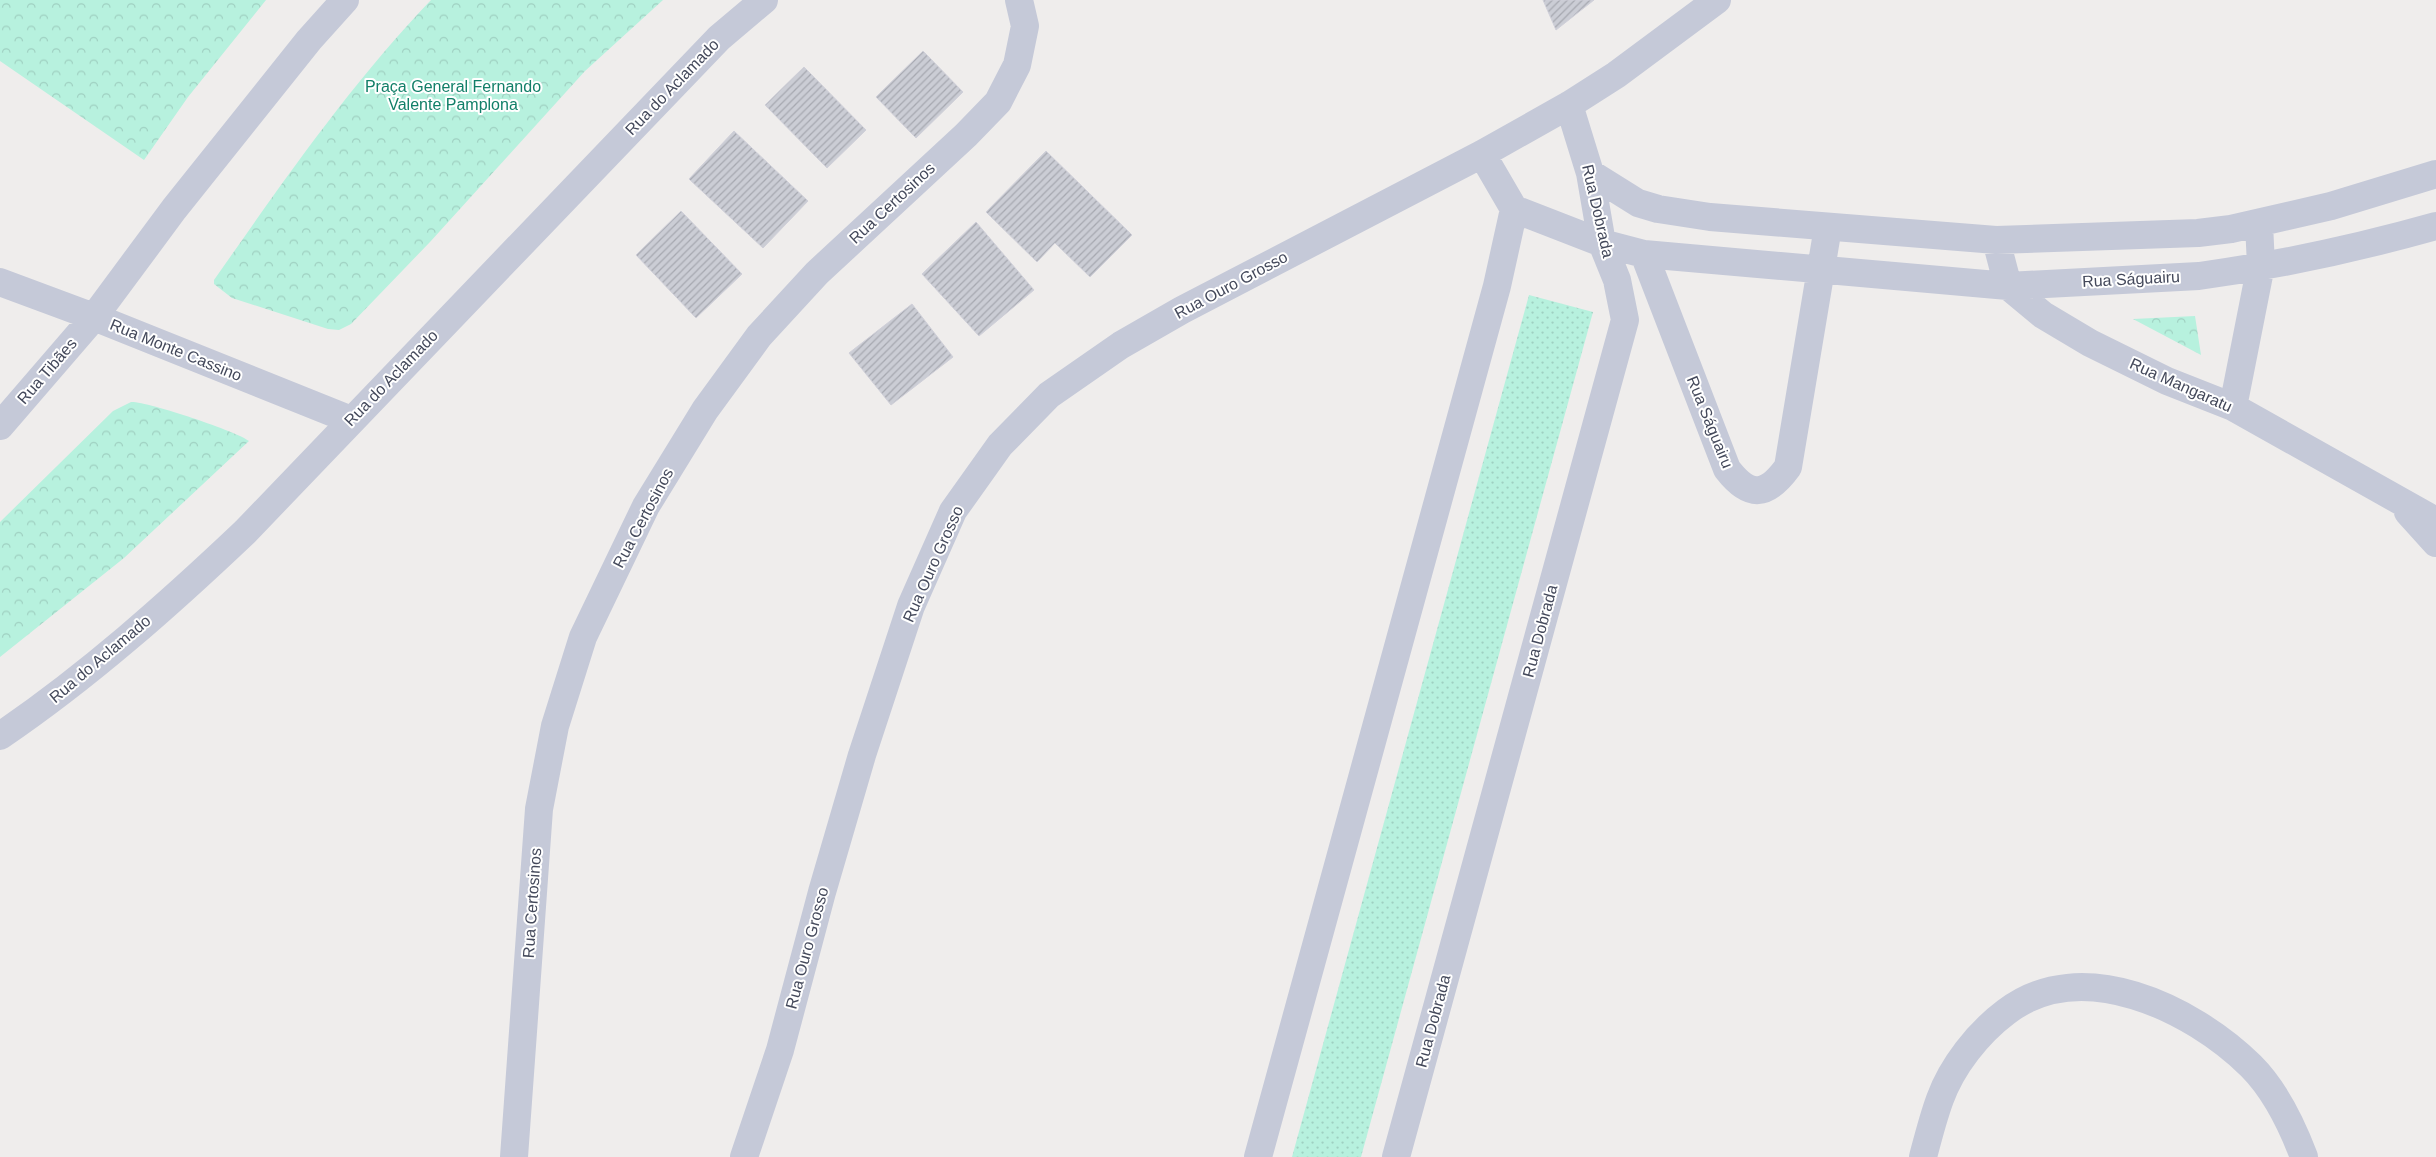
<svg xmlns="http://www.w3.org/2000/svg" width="2436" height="1157" font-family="Arial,sans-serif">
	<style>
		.forest { fill: url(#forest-crowns) }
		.garden { fill: url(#garden-dots) }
		.building { fill: url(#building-hatch); stroke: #d0d0d9 }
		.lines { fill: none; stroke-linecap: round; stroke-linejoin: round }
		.minor { stroke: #c5c9d8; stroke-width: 28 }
		.labels { text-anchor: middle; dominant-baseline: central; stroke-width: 4; stroke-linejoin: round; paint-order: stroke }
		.park-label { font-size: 16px; fill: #117f68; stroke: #fff }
		.street-label { font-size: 16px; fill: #44495b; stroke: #fff }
	</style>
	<defs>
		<pattern id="forest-crowns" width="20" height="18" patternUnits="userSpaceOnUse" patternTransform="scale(1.25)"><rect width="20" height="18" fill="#b7f1de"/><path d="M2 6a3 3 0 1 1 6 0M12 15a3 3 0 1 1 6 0" fill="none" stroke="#9fd0c1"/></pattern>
		<pattern id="garden-dots" width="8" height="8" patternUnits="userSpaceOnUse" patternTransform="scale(1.25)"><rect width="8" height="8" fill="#b7f1de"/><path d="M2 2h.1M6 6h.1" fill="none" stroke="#9fd0c1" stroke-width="1.8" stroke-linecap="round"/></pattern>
		<pattern id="building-hatch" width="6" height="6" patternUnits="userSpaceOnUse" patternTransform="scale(1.25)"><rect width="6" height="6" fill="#cbcdd5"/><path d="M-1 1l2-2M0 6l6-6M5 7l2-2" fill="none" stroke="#a6a8b0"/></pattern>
	</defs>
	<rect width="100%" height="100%" fill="#efedec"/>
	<path class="forest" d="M0 0H266L188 97 144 160 0 61Z
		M431 0H663L585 71 430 242 351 324 339 330 328 329 232 298 214 284V280C282 183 349 86 431 0Z
		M2195 316 2201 355 2133 319Z
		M131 402C146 401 239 432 249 441L124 558 0 657V522L113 411Z"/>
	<path class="garden" d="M1529 295 1593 312 1361 1157H1292Z"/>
	<path class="building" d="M1543 0H1594L1556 30Z
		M923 51 963 92 916 138 876 97Z
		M804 67 866 130 827 168 765 105Z
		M734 131 808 201 763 248 689 179Z
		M1046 151 1132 235 1090 277 1055 243 1037 262 986 212Z
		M681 211 742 274 696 318 636 255Z
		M976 222 1034 290 979 336 922 274Z
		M912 304 953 357 891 405 849 353Z"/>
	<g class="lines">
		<path class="minor" d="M1590 173 1638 203 1658 209 1710 217 1996 240 2198 233 2231 229 2331 206 2436 174
			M1514 209 1602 243 1644 254 2008 286 2199 276C2279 265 2358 248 2436 226
			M1996 240 2008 286 2043 315 2090 343 2167 381 2233 407 2436 521
			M1644 254 1727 469C1750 499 1767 496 1788 467L1828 227
			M0 282 94 317 351 420
			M2233 407 2261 265 2259 224
			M0 426 94 317 174 209 309 40 345 0
			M2408 512 2436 543
			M0 736C88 676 168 605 245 532L719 38 764 0
			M514 1157 539 809 555 726 583 637 646 506 705 410 759 336 817 273 966 135 998 102 1017 65 1025 26 1019 0
			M744 1157 780 1050 822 892 862 755 911 606 953 511 1000 445 1049 395 1121 345 1182 310 1482 154 1569 105 1616 75 1717 0
			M1258 1157 1497 286 1514 209 1482 154
			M1396 1157 1625 320 1617 280 1602 243 1590 173 1569 105
			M1923 1157C1928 1138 1933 1118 1940 1099 1952 1066 1978 1033 2006 1012 2081 954 2192 1008 2251 1066 2276 1091 2292 1125 2304 1157"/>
	</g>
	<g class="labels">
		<g class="park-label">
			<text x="453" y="86">Praça General Fernando<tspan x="453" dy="18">Valente Pamplona</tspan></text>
		</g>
		<g class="street-label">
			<text transform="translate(672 87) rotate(-46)">Rua do Aclamado</text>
			<text transform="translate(892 203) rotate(-43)">Rua Certosinos</text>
			<text transform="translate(1598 211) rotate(77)">Rua Dobrada</text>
			<text transform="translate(2131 279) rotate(-3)">Rua Ságuairu</text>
			<text transform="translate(1231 285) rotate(-28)">Rua Ouro Grosso</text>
			<text transform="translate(176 350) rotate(22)">Rua Monte Cassino</text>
			<text transform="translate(47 371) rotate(-49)">Rua Tibães</text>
			<text transform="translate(391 378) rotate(-46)">Rua do Aclamado</text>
			<text transform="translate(2181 385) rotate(24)">Rua Mangaratu</text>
			<text transform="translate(1710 422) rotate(68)">Rua Ságuairu</text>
			<text transform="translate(643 518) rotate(-62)">Rua Certosinos</text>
			<text transform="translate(933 564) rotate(-66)">Rua Ouro Grosso</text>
			<text transform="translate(1540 631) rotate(-75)">Rua Dobrada</text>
			<text transform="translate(100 659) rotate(-40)">Rua do Aclamado</text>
			<text transform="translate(532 903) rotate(-86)">Rua Certosinos</text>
			<text transform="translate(807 948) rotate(-75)">Rua Ouro Grosso</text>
			<text transform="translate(1433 1021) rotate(-75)">Rua Dobrada</text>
		</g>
	</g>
</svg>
